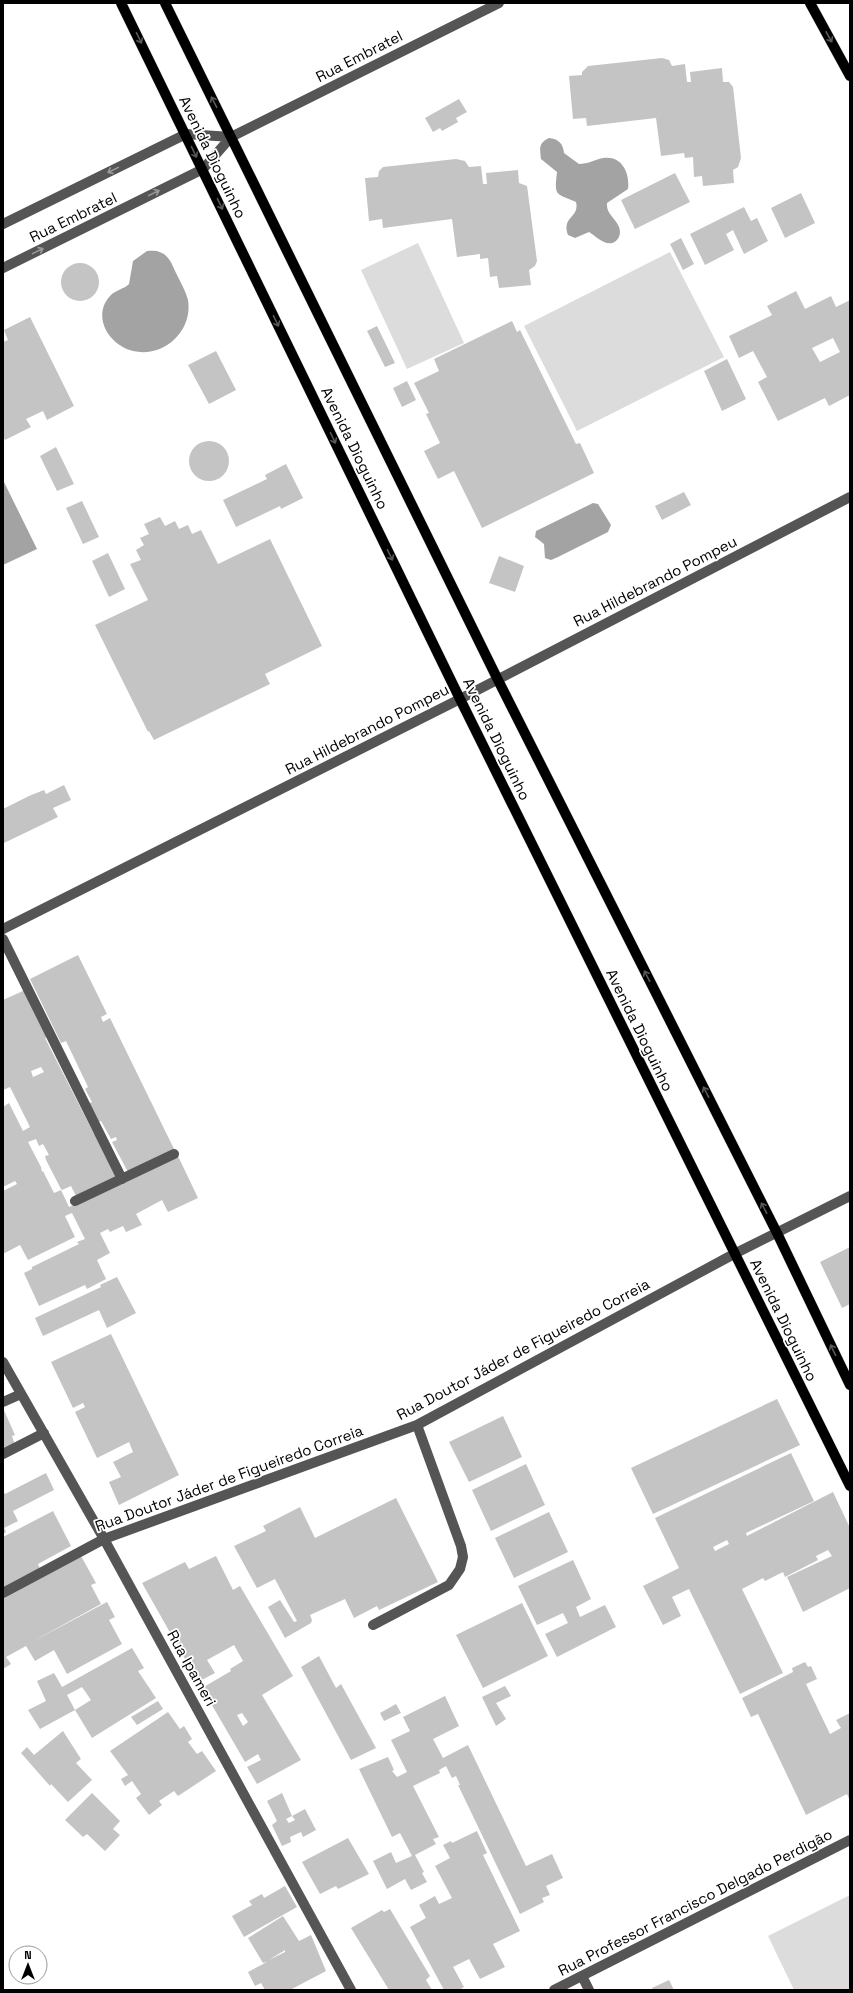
<svg xmlns="http://www.w3.org/2000/svg" width="853" height="1993" font-family="'Space Grotesk',sans-serif">
	<style>
		.green { fill: #dcdcdc }
		.water { fill: #a3a3a3 }
		.building { fill: #c4c4c4; fill-rule: evenodd }
		.lines { fill: none; stroke-linecap: round; stroke-linejoin: round }
		.major-casing { stroke: #dbdbdb; stroke-width: 11 }
		.minor { stroke: #555; stroke-width: 10 }
		.major { stroke: #000; stroke-width: 10 }
		.oneway { stroke: #595959 }
		.oneway2 { stroke: #999 }
		.labels { text-anchor: middle; dominant-baseline: central; stroke-width: 3.5; stroke-linejoin: round; paint-order: stroke }
		.street-label { font-size: 15px; fill: #000; stroke: #fff }
	</style>
	<rect width="100%" height="100%" fill="#fff"/>
	<path class="green" d="M418 243 464 343 407 369 361 270Z
		M670 252 724 357 577 431 524 326Z
		M850 1895V1990H794L768 1936Z"/>
	<path class="water" d="M549 138C558 139 563 143 564 153L579 164C588 164 594 160 603 158 622 155 630 173 628 189L607 203C606 214 615 217 619 227 623 237 614 247 604 242 599 240 594 235 589 232L575 238 568 235C561 216 580 218 576 202 556 193 554 197 557 172L541 159C540 149 538 143 549 138Z
		M147 251C167 249 170 260 177 275 181 283 186 292 188 300 193 332 163 358 133 351 108 345 91 315 111 295 116 290 124 289 129 284L133 261Z
		M3 480 37 549 3 565Z
		M593 503 598 504 611 525 608 532 558 557 551 560 545 558 544 544 535 537 536 531Z"/>
	<path class="building" d="M662 58 669 60 672 66 685 64 687 82H691L690 72 722 68 723 82H729L733 87 741 158 738 167 733 170 734 183 703 186 702 176 694 177 693 157 685 158 684 153 661 156 656 118 587 126 586 118 573 119 569 76 582 75V72L588 66Z
		M459 99 467 112 456 118 458 122 442 131 440 128 433 132 425 118Z
		M456 159 465 161 469 167 481 166 483 184H487L486 173 518 170 519 183 527 186 537 261 535 266 529 270 531 285 499 288 497 276 490 277 488 258 480 259V254L457 257 452 219 383 228 382 219 369 221 365 178 378 177 379 171 383 167Z
		M675 173 690 202 635 229 621 200Z
		M801 193 815 223 785 238 771 208Z
		M744 207 751 221 757 218 768 241 744 254 733 230 726 234 734 250 705 265 690 234Z
		M681 238 694 264 683 270 670 244Z
		M61 282a19 19 0 1 1 38 0a19 19 0 1 1-38 0Z
		M796 291 805 309 831 296 836 307 850 300V395L829 406 825 398 778 421 758 382 767 377 753 351 739 358 729 336 772 315 767 306ZM833 338 840 352 820 362 812 348Z
		M30 317 74 406 47 420 43 411 26 419 31 427 5 440 3 436V342L8 340 4 330Z
		M512 321 517 332 520 330 576 444 580 443 594 473 482 528 454 471 438 479 424 451 440 443 426 414 429 413 414 383 439 371 434 359Z
		M377 326 395 363 385 367 367 331Z
		M216 351 236 390 209 404 188 365Z
		M727 359 746 399 722 411 704 371Z
		M407 381 416 400 402 407 393 388Z
		M189 461a20 20 0 1 1 40 0a20 20 0 1 1-40 0Z
		M56 447 74 484 57 491 40 456Z
		M286 464 303 498 281 509 280 506 236 527 223 500 267 479 265 475Z
		M684 492 691 505 662 520 655 506Z
		M82 501 99 537 83 544 66 508Z
		M160 517 165 526 175 521 179 529 188 525 192 534 201 530 218 564 270 539 322 646 265 674 270 684 154 740 149 731 148 732 95 625 148 600 130 564 141 560 136 550 144 545 140 538 149 534 144 524Z
		M108 553 125 589 109 597 92 561Z
		M499 556 524 566 515 592 489 583Z
		M64 785 71 800 53 808 58 817 4 843 3 809 29 796 44 790 46 794Z
		M78 955 107 1014 101 1017 103 1022 110 1018 175 1151 129 1174 112 1142 117 1140 116 1137 111 1139 101 1121 96 1123 87 1104 92 1102 85 1089 88 1087 66 1041 61 1043 30 979Z
		M25 990 49 1037 45 1038 94 1134 96 1132 117 1179 77 1198 71 1186 62 1190 61 1189 46 1160 45 1156 49 1155 43 1144 39 1146 36 1139 28 1142 41 1167 42 1172 43 1171 54 1193 61 1190 69 1207 178 1156 198 1198 168 1212 162 1200 136 1214 142 1225 126 1232 123 1226 110 1232 108 1229 100 1233 110 1253 97 1260 106 1279 87 1289 85 1285 39 1306 24 1273 32 1269V1267L79 1244 77 1242 85 1239 72 1213 65 1216 75 1237 28 1260 20 1245 3 1254V1191L17 1184 15 1181 3 1187V1107L9 1103 23 1131 30 1127 10 1087 3 1090V1000ZM41 1067 44 1072 33 1077 31 1071Z
		M850 1247V1304L842 1308 820 1262Z
		M117 1277 136 1313 107 1328 99 1310 43 1336 35 1318 101 1287 100 1285Z
		M111 1334 179 1475 119 1505 109 1482 121 1477 113 1462 133 1452 129 1442 97 1458 75 1412 85 1407 83 1403 73 1408 51 1362Z
		M777 1399 800 1445 653 1514 631 1468Z
		M3 1408 15 1435 12 1436 15 1445 3 1451Z
		M503 1416 522 1457 469 1482 449 1442Z
		M791 1453 814 1501 746 1533 747 1536 833 1492 850 1528V1588L803 1612 787 1577 832 1556 828 1550 816 1556 818 1560 785 1577 783 1572 765 1581 763 1578 742 1589 783 1673 740 1694 689 1589 672 1597 681 1616 663 1625 643 1586 679 1568 655 1518ZM727 1540 729 1544 715 1551 713 1547Z
		M526 1464 545 1505 491 1531 472 1490Z
		M46 1473 54 1490 13 1511 18 1521 4 1528 6 1532 3 1534V1491L5 1494Z
		M396 1498 438 1582 379 1610 377 1606 354 1618 345 1599 310 1615 312 1620 311 1623 285 1638 268 1607 280 1600 294 1622 297 1621 275 1579 257 1588 234 1546 266 1531 263 1526 300 1507 315 1538Z
		M53 1511 71 1546 38 1564 40 1569 3 1588V1537Z
		M549 1512 568 1552 514 1578 495 1538Z
		M81 1556 96 1583 91 1585 101 1604 28 1644 107 1602 115 1617 109 1620 122 1644 67 1674 54 1650 35 1661 26 1646 6 1657 11 1664 3 1669V1599Z
		M216 1556 233 1590 240 1586 293 1676 262 1695 301 1760 257 1784 247 1767 261 1760 258 1754 245 1762 202 1688 231 1671 230 1669 243 1661 234 1645 207 1660 215 1673 198 1682 142 1583 185 1562 189 1569ZM242 1713 248 1722 243 1726 237 1715Z
		M573 1560 591 1599 576 1607 580 1617 605 1605 616 1627 557 1657 545 1634 568 1623 563 1613 537 1625 518 1586Z
		M522 1603 548 1656 483 1688 456 1635Z
		M132 1648 144 1668 138 1671 156 1698 92 1738 75 1710 40 1729 28 1710 46 1701 37 1681 54 1673 62 1687ZM82 1687 91 1700 75 1710 67 1695Z
		M319 1656 336 1688 341 1684 376 1748 351 1760 301 1667Z
		M805 1662 808 1667 811 1666 817 1679 806 1684 830 1734 841 1728 836 1720 850 1713V1801L847 1794 806 1815 758 1714 751 1717 742 1698 793 1672 792 1668Z
		M505 1686 511 1696 496 1703 506 1719 496 1726 482 1697Z
		M445 1696 459 1726 433 1739 443 1758 468 1745 526 1866 552 1854 563 1878 546 1886 550 1895 542 1898 544 1902 520 1914 458 1785H460L456 1776 452 1778 446 1766 439 1770 440 1773 413 1786 439 1837 433 1839 436 1844 415 1855 424 1872 422 1873 427 1882 411 1890 405 1879 387 1889 373 1861 391 1852 396 1863 412 1856 400 1833 392 1837 359 1769 388 1757 394 1770 392 1771 397 1777 407 1772 391 1740 410 1731 403 1717Z
		M158 1701 163 1709 137 1725 131 1717Z
		M396 1704 401 1713 384 1721 380 1713Z
		M168 1712 180 1729 184 1726 192 1739 188 1742 197 1754 202 1751 216 1771 178 1796 174 1791 159 1801 162 1805 149 1815 136 1798 141 1794 132 1781 125 1786 121 1779 128 1775 110 1751Z
		M63 1731 81 1759 76 1763 92 1780 68 1802 51 1784 50 1786 21 1753 27 1747 34 1755Z
		M92 1793 120 1821 113 1829 120 1835 105 1851 87 1834 83 1837 65 1820Z
		M282 1793 292 1816 305 1809 316 1830 303 1837 301 1832 290 1837 291 1842 282 1846 272 1825 277 1821 267 1801ZM292 1816 295 1820 289 1823 286 1819Z
		M477 1831 487 1853 483 1855 520 1931 493 1944 505 1967 480 1979 469 1959 453 1967 464 1987 459 1990H444L410 1927 426 1918 419 1905 435 1896 439 1904 452 1898 435 1866 450 1858 443 1845 451 1841 452 1843Z
		M348 1838 369 1874 338 1889 336 1886 320 1894 302 1862Z
		M285 1886 297 1907 244 1937 232 1916 252 1905 249 1901 262 1894 264 1898Z
		M390 1909 430 1976 426 1980 432 1990H389L351 1928 382 1910 384 1912Z
		M283 1916 299 1941 311 1935 326 1971 290 1990H265L261 1983 255 1986 248 1972 267 1962 263 1963 248 1938ZM285 1950V1952L269 1960Z
		M669 1980 674 1990H653L652 1988Z"/>
	<g class="lines">
		<g class="major-casing">
			<path id="major" d="M121 3 460 699 850 1486
				M165 3 498 680 777 1233 850 1385
				M810 3 850 76"/>
		</g>
		<path class="minor" d="M3 224 186 134 231 137
			M3 268 203 169 231 137 499 3
			M3 929 460 699 850 497
			M3 939 122 1179
			M75 1201 174 1154
			M3 1362 104 1539 351 1990
			M3 1402 21 1394
			M3 1454 44 1433
			M3 1593 104 1539 417 1425 734 1254 850 1196
			M373 1625 449 1585 460 1569 463 1557 461 1546 417 1425
			M582 1976 589 1990
			M554 1990 850 1840"/>
		<use href="#major" class="major"/>
	</g>
	<defs><path id="oneway-shaft" d="M-6 0H5M1.5-3L5.5 0L1.5 3" fill="none" stroke-width="1.6" stroke-linecap="round" stroke-linejoin="round"/></defs>
	<g class="oneway">
		<use href="#oneway-shaft" transform="translate(829 37) rotate(61)"/>
		<use href="#oneway-shaft" transform="translate(139 38) rotate(64)"/>
		<use href="#oneway-shaft" transform="translate(214 102) rotate(-117)"/>
		<use href="#oneway-shaft" transform="translate(194 152) rotate(65)"/>
		<use href="#oneway-shaft" transform="translate(220 204) rotate(64)"/>
		<use href="#oneway-shaft" transform="translate(276 321) rotate(64)"/>
		<use href="#oneway-shaft" transform="translate(333 438) rotate(64)"/>
		<use href="#oneway-shaft" transform="translate(390 555) rotate(64)"/>
		<use href="#oneway-shaft" transform="translate(647 976) rotate(-117)"/>
		<use href="#oneway-shaft" transform="translate(706 1092) rotate(-117)"/>
		<use href="#oneway-shaft" transform="translate(764 1208) rotate(-117)"/>
		<use href="#oneway-shaft" transform="translate(833 1350) rotate(-116)"/>
	</g>
	<g class="oneway2">
		<use href="#oneway-shaft" transform="translate(113 170) rotate(154)"/>
		<use href="#oneway-shaft" transform="translate(154 193) rotate(-26)"/>
		<use href="#oneway-shaft" transform="translate(38 251) rotate(-26)"/>
	</g>
	<g class="labels">
		<g class="street-label">
			<text transform="translate(359 56) rotate(-27)">Rua Embratel</text>
			<text transform="translate(213 157) rotate(64)">Avenida Dioguinho</text>
			<text transform="translate(73 217) rotate(-26)">Rua Embratel</text>
			<text transform="translate(355 448) rotate(64)">Avenida Dioguinho</text>
			<text transform="translate(655 581) rotate(-27)">Rua Hildebrando Pompeu</text>
			<text transform="translate(367 729) rotate(-27)">Rua Hildebrando Pompeu</text>
			<text transform="translate(497 739) rotate(64)">Avenida Dioguinho</text>
			<text transform="translate(640 1030) rotate(64)">Avenida Dioguinho</text>
			<text transform="translate(784 1320) rotate(64)">Avenida Dioguinho</text>
			<text transform="translate(523 1349) rotate(-28)">Rua Doutor Jáder de Figueiredo Correia</text>
			<text transform="translate(229 1478) rotate(-20)">Rua Doutor Jáder de Figueiredo Correia</text>
			<text transform="translate(192 1668) rotate(61)">Rua Ipameri</text>
			<text transform="translate(695 1902) rotate(-27)">Rua Professor Francisco Delgado Perdigão</text>
		</g>
	</g>
	<rect width="853" height="1993" fill="none" stroke="#000000" stroke-width="8"/>
	<g transform="translate(28 1965)"><circle r="19" fill="#ffffff" stroke="#999999"/>
	<path d="M0-3L7 15L0 10L-7 15Z" fill="#000000"/>
	<text y="-6" font-size="11" font-weight="bold" text-anchor="middle" fill="#000000">N</text>
	</g>
</svg>
